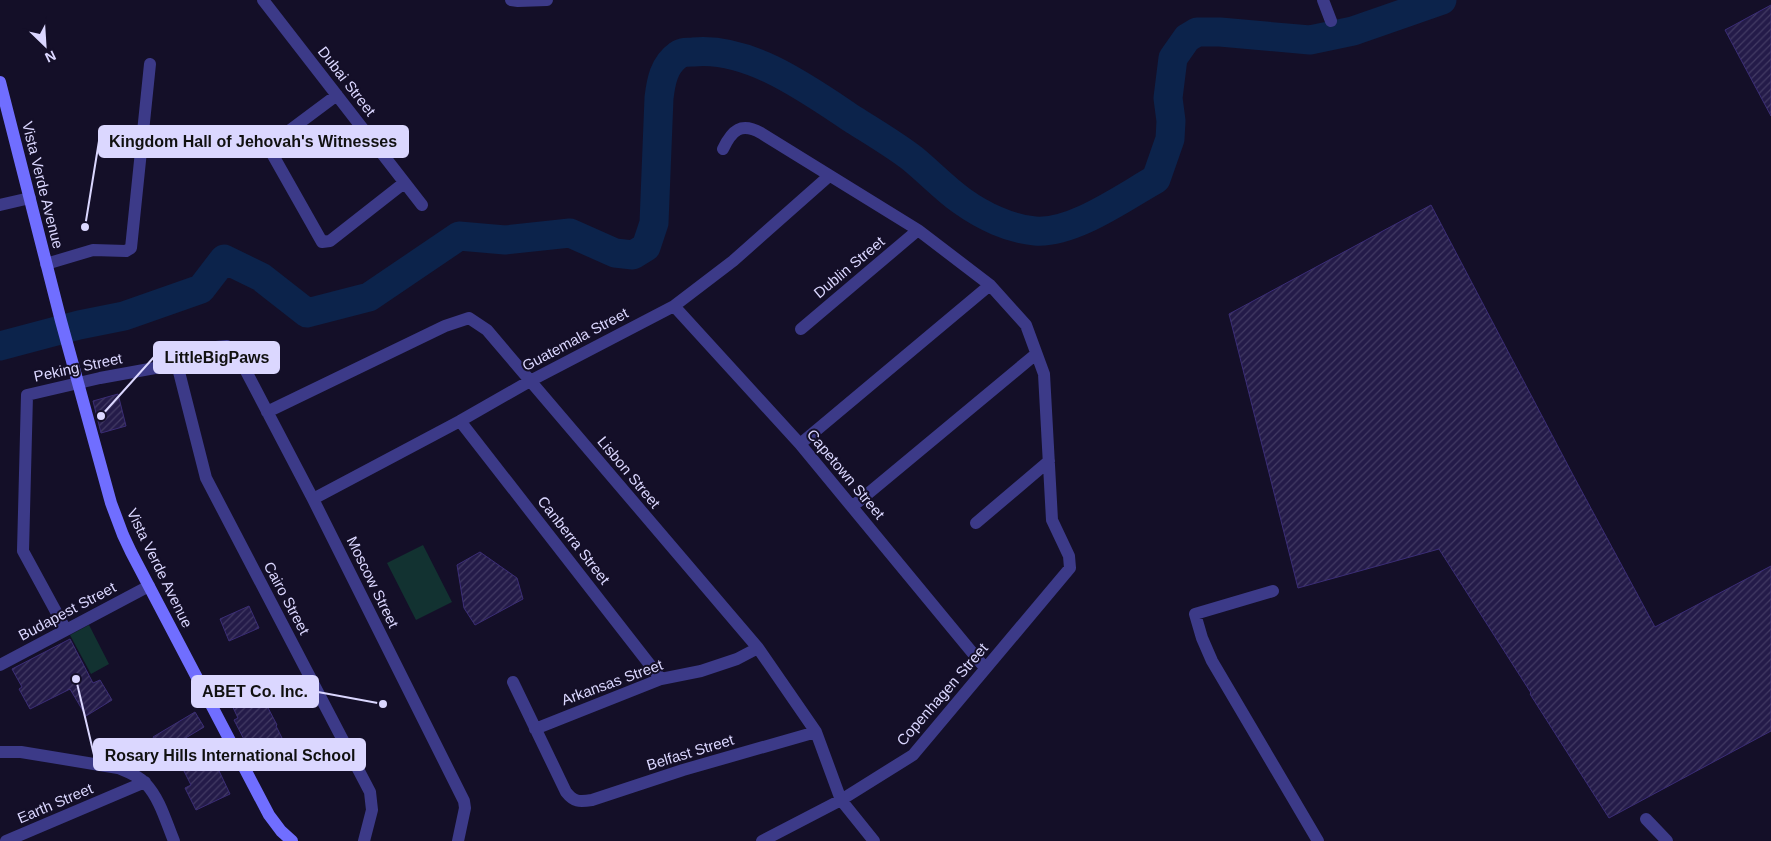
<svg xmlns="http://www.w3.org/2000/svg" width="1771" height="841" font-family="Helvetica,sans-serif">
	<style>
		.pitch { fill: #123231 }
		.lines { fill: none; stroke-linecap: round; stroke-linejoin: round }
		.river { stroke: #0c234b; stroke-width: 29 }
		.building { fill: url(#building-hatch); stroke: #3b2d76 }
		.street { stroke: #3c3a88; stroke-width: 12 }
		.secondary { stroke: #706eff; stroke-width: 12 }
		.labels { text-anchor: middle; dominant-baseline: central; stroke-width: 4; stroke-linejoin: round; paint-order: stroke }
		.street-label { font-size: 15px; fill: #dbd7ff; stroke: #140f28 }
		.leader { fill: none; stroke: #dbd7ff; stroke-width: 2 }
		.callout-dot { fill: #dbd7ff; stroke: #140f28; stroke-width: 2 }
		.callout { fill: #dbd7ff; stroke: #dbd7ff; stroke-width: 2 }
		.callout-label { font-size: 16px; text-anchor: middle; font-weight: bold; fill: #111 }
	</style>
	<defs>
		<pattern id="building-hatch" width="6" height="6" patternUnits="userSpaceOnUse" patternTransform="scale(1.25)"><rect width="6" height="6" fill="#241b49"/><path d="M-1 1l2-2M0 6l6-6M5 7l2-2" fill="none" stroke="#433b64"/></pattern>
	</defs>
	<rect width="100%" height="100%" fill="#140f28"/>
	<path class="pitch" d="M423 545 452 602 416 620 387 563Z
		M89 625 109 664 91 674 70 635Z"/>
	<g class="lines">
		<path class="river" d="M0 346 79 325 124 316 201 289 224 259 261 277 307 313 369 297 459 236 505 240 570 233 615 253 633 255 646 247 654 223 659 98C661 81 664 65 678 55 682 52 688 52 693 52 749 46 809 90 854 120 873 132 895 145 913 159 930 173 945 189 962 201 983 216 1010 229 1035 231 1073 234 1124 197 1156 179L1170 139 1171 121 1168 98 1173 58 1187 38 1197 32H1220L1310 40 1353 31 1442 0"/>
	</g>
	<path class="building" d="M1771 5V116L1725 30Z
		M1431 205 1573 475 1655 627 1771 566V731L1609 818 1530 694 1531 693 1439 549 1298 588 1229 314Z
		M118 394 126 426 101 433 93 401Z
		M480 552 517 578 523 599 475 625 464 608 457 565Z
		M249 606 259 628 229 641 220 619Z
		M70 639 93 683 100 680 112 700 86 716 70 689 30 709 19 689 22 687 12 669Z
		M255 684 265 705 266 704 277 725 276 726 286 746 253 762 247 751 249 749 234 720 238 718 228 697Z
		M195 712 204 727 162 752 153 737Z
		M212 756 230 794 196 810 185 788 191 785 183 769Z"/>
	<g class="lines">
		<path class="street" d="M263 0 422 205
			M511 0 518 1 547 0
			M1323 0 1331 21
			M337 95 274 142 270 150 322 242 330 241 404 183
			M723 149C732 130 741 122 761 133L918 230 990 285 1026 325 1044 374 1052 520 1069 556 1070 568 913 755 841 800 762 841
			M0 205 30 198
			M46 264 93 250 126 251 131 248 150 64
			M674 306 800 444 985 668
			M801 329 918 230
			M177 364 206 478 370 792 372 810 364 841
			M267 412 445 326 469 318 487 330 758 648 816 732 841 800 874 841
			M460 421 661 679
			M800 444 990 285
			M313 499 460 421 530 381 674 306 733 261 829 176
			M853 506 1036 354
			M976 523 1049 461
			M1273 591 1195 614 1202 638 1212 661 1318 841
			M66 630 23 551 27 395 100 378 177 364 216 347 227 346 236 352 313 499 464 801 465 808 458 841
			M0 665 149 586
			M513 682 566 792C574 802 579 802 592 800L683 770 816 732
			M535 729 661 679 701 671 737 659 758 648
			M0 752H21L118 768C128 772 139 776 146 784 160 799 166 822 174 841
			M1646 819 1667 841
			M6 841 145 782"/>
		<path class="secondary" d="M0 82 61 321 111 503 123 535 131 552 269 815 281 831 292 841"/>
	</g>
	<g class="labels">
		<g class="street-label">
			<text transform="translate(347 81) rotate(52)">Dubai Street</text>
			<text transform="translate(43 185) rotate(76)">Vista Verde Avenue</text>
			<text transform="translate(849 267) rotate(-40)">Dublin Street</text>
			<text transform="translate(575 339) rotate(-28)">Guatemala Street</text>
			<text transform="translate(78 367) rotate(-12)">Peking Street</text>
			<text transform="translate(629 472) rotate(50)">Lisbon Street</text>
			<text transform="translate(846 474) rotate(50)">Capetown Street</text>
			<text transform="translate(574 540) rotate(52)">Canberra Street</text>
			<text transform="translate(160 568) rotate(64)">Vista Verde Avenue</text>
			<text transform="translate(373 582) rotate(64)">Moscow Street</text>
			<text transform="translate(287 598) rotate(62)">Cairo Street</text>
			<text transform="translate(67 611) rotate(-28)">Budapest Street</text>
			<text transform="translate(612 682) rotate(-20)">Arkansas Street</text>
			<text transform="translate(942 694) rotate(-49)">Copenhagen Street</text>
			<text transform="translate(690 752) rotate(-17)">Belfast Street</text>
			<text transform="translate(55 803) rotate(-23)">Earth Street</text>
		</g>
	</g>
	<path class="leader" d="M85 227L99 141M101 416L154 357M383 704L318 692M76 679L94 755"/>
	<g class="callout-dot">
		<circle cx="85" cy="227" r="5"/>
		<circle cx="101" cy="416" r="5"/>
		<circle cx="383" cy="704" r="5"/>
		<circle cx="76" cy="679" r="5"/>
	</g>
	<g class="callout">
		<rect x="99" y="126" width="309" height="31" rx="5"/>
		<rect x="154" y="342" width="125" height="31" rx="5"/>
		<rect x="192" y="676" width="126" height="31" rx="5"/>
		<rect x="94" y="739" width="271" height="31" rx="5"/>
	</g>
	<g class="callout-label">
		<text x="253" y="147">Kingdom Hall of Jehovah's Witnesses</text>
		<text x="217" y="363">LittleBigPaws</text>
		<text x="255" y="697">ABET Co. Inc.</text>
		<text x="230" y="761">Rosary Hills International School</text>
	</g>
	<g transform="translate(45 45) rotate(155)" stroke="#140f28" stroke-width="4" paint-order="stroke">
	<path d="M0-4L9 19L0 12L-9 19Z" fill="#dbd7ff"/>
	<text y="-8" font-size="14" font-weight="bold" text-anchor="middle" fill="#dbd7ff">N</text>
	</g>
</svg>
